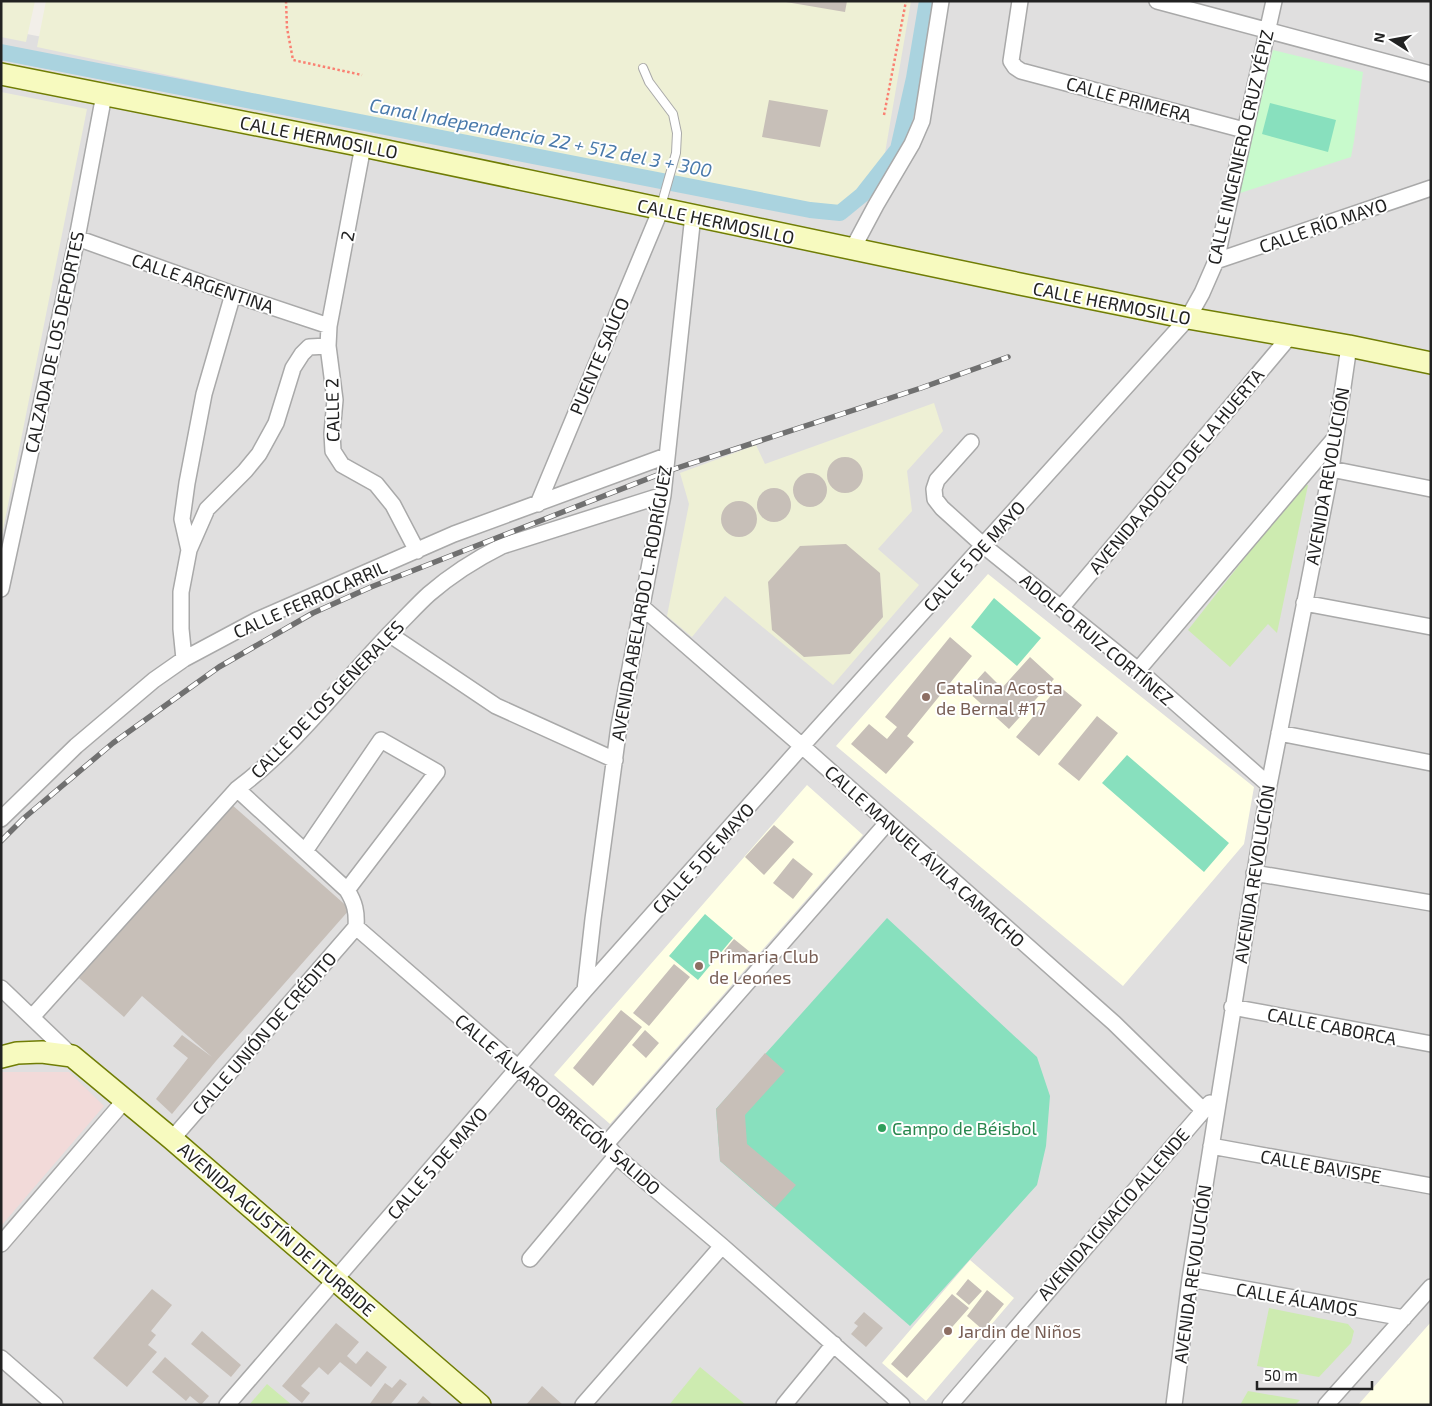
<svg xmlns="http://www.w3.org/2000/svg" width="1432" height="1406" font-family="'Exo 2',sans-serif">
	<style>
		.residential { fill: #e0dfdf }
		.commercial { fill: #f2dad9 }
		.education { fill: #ffffe5 }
		.farmland { fill: #eef0d5 }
		.grass { fill: #cdebb0 }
		.park { fill: #c8facc }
		.pitch { fill: #88e0be }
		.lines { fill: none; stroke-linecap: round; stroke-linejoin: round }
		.canal { stroke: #aad3df; stroke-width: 16 }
		.building { fill: #c7bfb8 }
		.lane-casing { stroke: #a9a9a9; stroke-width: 10 }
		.street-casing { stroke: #a9a9a9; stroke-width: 18 }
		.secondary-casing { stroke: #707d05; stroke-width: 24 }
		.path { stroke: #fa8072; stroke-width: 2.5; stroke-dasharray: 2.5 2.5; stroke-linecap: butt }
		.lane { stroke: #fff; stroke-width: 8 }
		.street { stroke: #fff; stroke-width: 15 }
		.secondary { stroke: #f7fabf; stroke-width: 21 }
		.rail-casing { stroke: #707070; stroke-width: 5.5 }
		.rail { stroke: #fff; stroke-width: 4; stroke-dasharray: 11; stroke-linecap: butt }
		.education-dot { fill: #8d6e63; stroke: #fff; stroke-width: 2 }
		.leisure-dot { fill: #2e9e5b; stroke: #fff; stroke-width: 2 }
		.labels { text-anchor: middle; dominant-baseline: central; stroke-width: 4; stroke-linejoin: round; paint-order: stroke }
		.street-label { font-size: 18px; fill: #222; stroke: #fff }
		.education-label { font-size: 18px; fill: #785e54; stroke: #fff; text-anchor: start }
		.leisure-label { font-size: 18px; fill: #27864d; stroke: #fff; text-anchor: start }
		.water-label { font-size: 19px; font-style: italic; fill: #4a7aab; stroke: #fff }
	</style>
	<rect width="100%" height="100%" fill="#f2efe9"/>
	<path class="residential" d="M887 1H1431V1405H1V29L847 192Z"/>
	<path class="commercial" d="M1 1072H69L104 1106 1 1226Z"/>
	<path class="education" d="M988 574 1254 787 1244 844 1123 986 836 746Z
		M807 785 863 835 610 1124 554 1075Z
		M970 1260 1014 1298 926 1401 882 1363Z
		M1431 1322V1405H1358Z"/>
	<path class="farmland" d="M1 1H35L26 42 1 37Z
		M46 1H911L879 188 844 220 37 47Z
		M1 92 87 109 1 540Z
		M934 403 943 431 907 471 912 511 878 549 919 585 833 685 725 596 692 637 667 616 689 504 680 473 756 445 765 464Z"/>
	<path class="grass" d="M1303 484 1308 485 1277 633 1268 624 1230 667 1188 630Z
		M1269 1308 1348 1324 1354 1331 1351 1343 1319 1377 1257 1366Z
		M700 1367 746 1405H669Z
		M267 1384 292 1405H249Z
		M1248 1391 1300 1400 1295 1405H1240Z"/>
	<path class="park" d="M1273 50 1363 72 1354 141 1351 157 1237 194Z"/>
	<path class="pitch" d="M1270 103 1336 120 1328 152 1262 134Z
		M994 598 1041 638 1017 666 971 627Z
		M1127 755 1229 843 1204 872 1102 783Z
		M705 914 733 938 698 980 669 956Z
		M887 918 1037 1057 1050 1096 1046 1146 1037 1185 910 1326 720 1161 716 1109Z"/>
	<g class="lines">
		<path class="canal" d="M1 52 810 210 840 213 862 195 898 149 914 78 927 1"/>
	</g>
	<path class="building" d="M780 1H847L845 12Z
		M769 100 828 110 820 147 762 137Z
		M827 475a18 18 0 1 1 36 0a18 18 0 1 1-36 0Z
		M793 490a17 17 0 1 1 34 0a17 17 0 1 1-34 0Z
		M757 505a17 17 0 1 1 34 0a17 17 0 1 1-34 0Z
		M721 519a18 18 0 1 1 36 0a18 18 0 1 1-36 0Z
		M846 544 880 573 883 617 850 654 804 657 772 630 768 582 800 546Z
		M950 637 972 656 907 736 914 742 886 774 851 744 869 724 887 739 897 727 885 717Z
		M1030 657 1054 679 1009 729 967 691 985 671 1002 688Z
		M1059 686 1082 705 1039 756 1016 737Z
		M1097 716 1118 733 1079 781 1058 764Z
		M231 804 350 909 216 1061 172 1114 156 1099 188 1058 173 1046 182 1035 212 1057 142 996 124 1017 79 978Z
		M774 825 794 842 764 875 745 857Z
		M793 858 813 874 793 899 773 883Z
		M734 939 750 952 740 965 724 951Z
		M674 964 690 977 649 1026 633 1013Z
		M621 1010 642 1027 593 1086 573 1068Z
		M645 1030 659 1043 646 1058 632 1045Z
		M765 1053 785 1071 745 1115 747 1144 796 1185 775 1208 720 1161 716 1109Z
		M968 1279 982 1291 969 1305 956 1294Z
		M152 1289 172 1305 151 1331 156 1335 148 1345 157 1352 127 1387 93 1358Z
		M987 1290 1004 1304 983 1330 967 1316Z
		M952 1294 969 1308 907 1378 891 1364Z
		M864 1312 883 1328 866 1347 851 1334 858 1326 854 1323Z
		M336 1323 359 1342 347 1356 356 1364 367 1351 387 1367 371 1387 340 1362 328 1375 319 1367 301 1386 310 1393 302 1403 282 1386Z
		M202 1331 241 1365 231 1377 191 1344Z
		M165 1357 209 1396 201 1405 190 1396 186 1401 152 1372Z
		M400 1379 407 1384 390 1405H369L385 1383 392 1388Z
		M542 1386 563 1405H526Z
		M423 1396 433 1405H416Z"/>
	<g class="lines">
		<g class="lane-casing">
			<path id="lane" d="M643 68 649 82 673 114 677 133 676 153 661 206"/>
		</g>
		<g class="street-casing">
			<path id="street" d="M1020 1 1011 61 1015 67 1021 71 1244 130
				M1157 1 1431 74
				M363 146 329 326 328 346 335 400 332 433 333 451 342 465 376 484 393 505 417 551
				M77 238 233 294 329 326
				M852 250 876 205 912 144 922 121 941 1
				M1216 261 1431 188
				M971 442 937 480 934 489 935 499 942 508 984 546 1138 670 1269 785
				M1331 469 1431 489
				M538 504 661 209
				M189 550 207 509 245 471 259 454 276 423 293 368 302 354 309 347 328 346
				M1 589 77 238 104 95
				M1304 603 1431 627
				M642 607 802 746 1114 1023 1203 1110
				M1061 608 1291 335
				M389 634 496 706 615 760
				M184 659 181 629V592L189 550 182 519 187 483 204 394 233 294
				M1138 670 1334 439
				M1279 733 1431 763
				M237 789 347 890C355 903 357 912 356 927
				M1 819 76 746 154 680 184 659 257 620 454 534 666 456
				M305 851 381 740 437 772 347 890
				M1254 873 1431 903
				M356 927 606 1144 616 1156 722 1246 902 1405
				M1 988 72 1056
				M585 990 593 919 619 726 663 495 693 215
				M1232 1007 1431 1044
				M32 1017 237 789C299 743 345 678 399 624 409 614 419 603 429 594 451 575 476 559 502 546L663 495
				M172 1139 356 927
				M606 1144 887 823
				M1211 1146 1431 1186
				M1 1244 125 1100
				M530 1259 616 1156
				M1190 1279 1404 1318
				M1 1358 55 1405
				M227 1405 585 990 802 746 1188 318 1202 293 1216 261 1274 1
				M583 1405 722 1246
				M784 1405 834 1344
				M950 1405 1210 1103
				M1174 1405 1190 1279 1269 785 1331 469 1349 346
				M1326 1405 1431 1287"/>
		</g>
		<g class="secondary-casing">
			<path id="secondary" d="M1 74 363 146 1020 284 1188 318 1349 346 1431 363
				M1 1057 17 1053 42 1052 72 1056 172 1139 480 1405"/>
		</g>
		<path class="path" d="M286 1 287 28 293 60 362 75
			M884 115 906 1"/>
		<use href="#lane" class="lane"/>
		<use href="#street" class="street"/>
		<use href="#secondary" class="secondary"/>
		<g class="rail-casing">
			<path id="rail" d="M1 841 24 818 113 743 219 667 313 613 371 587 665 472 921 388 1008 357"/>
		</g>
		<use href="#rail" class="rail"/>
	</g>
	<g class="education-dot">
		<circle cx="926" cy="697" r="5"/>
		<circle cx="699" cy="966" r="5"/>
		<circle cx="948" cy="1331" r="5"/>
	</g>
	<circle class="leisure-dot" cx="882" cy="1128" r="5"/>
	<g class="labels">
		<g class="street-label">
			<text transform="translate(1129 99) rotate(15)">CALLE PRIMERA</text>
			<text transform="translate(319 137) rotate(11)">CALLE HERMOSILLO</text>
			<text transform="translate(1240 147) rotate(-77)">CALLE INGENIERO CRUZ YÉPIZ</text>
			<text transform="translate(716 221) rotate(12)">CALLE HERMOSILLO</text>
			<text transform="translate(1323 225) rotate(-19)">CALLE RÍO MAYO</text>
			<text transform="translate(347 236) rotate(-79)">2</text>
			<text transform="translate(203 283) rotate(19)">CALLE ARGENTINA</text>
			<text transform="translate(1112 303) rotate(11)">CALLE HERMOSILLO</text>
			<text transform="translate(54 342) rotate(-78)">CALZADA DE LOS DEPORTES</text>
			<text transform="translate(599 356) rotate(-67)">PUENTE SAÚCO</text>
			<text transform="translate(332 410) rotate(-91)">CALLE 2</text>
			<text transform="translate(1176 471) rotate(-50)">AVENIDA ADOLFO DE LA HUERTA</text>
			<text transform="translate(1327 476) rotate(-80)">AVENIDA REVOLUCIÓN</text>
			<text transform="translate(974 556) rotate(-48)">CALLE 5 DE MAYO</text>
			<text transform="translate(310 599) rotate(-24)">CALLE FERROCARRIL</text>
			<text transform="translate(641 603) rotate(-80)">AVENIDA ABELARDO L. RODRÍGUEZ</text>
			<text transform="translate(1097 639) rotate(40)">ADOLFO RUIZ CORTÍNEZ</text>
			<text transform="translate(327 699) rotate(-46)">CALLE DE LOS GENERALES</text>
			<text transform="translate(925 856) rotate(42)">CALLE MANUEL ÁVILA CAMACHO</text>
			<text transform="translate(703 858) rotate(-48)">CALLE 5 DE MAYO</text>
			<text transform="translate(1254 874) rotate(-81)">AVENIDA REVOLUCIÓN</text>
			<text transform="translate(1332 1026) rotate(11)">CALLE CABORCA</text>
			<text transform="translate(264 1033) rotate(-49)">CALLE UNIÓN DE CRÉDITO</text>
			<text transform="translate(558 1104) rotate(41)">CALLE ÁLVARO OBREGÓN SALIDO</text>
			<text transform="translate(437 1163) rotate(-49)">CALLE 5 DE MAYO</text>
			<text transform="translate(1321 1166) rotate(10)">CALLE BAVISPE</text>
			<text transform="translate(1113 1214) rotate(-49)">AVENIDA IGNACIO ALLENDE</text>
			<text transform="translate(277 1229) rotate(41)">AVENIDA AGUSTÍN DE ITURBIDE</text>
			<text transform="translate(1192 1274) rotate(-82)">AVENIDA REVOLUCIÓN</text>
			<text transform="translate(1297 1299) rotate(10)">CALLE ÁLAMOS</text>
		</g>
		<g class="education-label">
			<text x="936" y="687">Catalina Acosta<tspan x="936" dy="21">de Bernal #17</tspan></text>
			<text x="709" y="956">Primaria Club<tspan x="709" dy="21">de Leones</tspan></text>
			<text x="958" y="1331">Jardin de Niños</text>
		</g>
		<g class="leisure-label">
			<text x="892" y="1128">Campo de Béisbol</text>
		</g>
		<g class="water-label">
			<text transform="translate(541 137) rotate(11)">Canal Independencia 22 + 512 del 3 + 300</text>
		</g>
	</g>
	<rect width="1432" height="1406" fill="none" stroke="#222222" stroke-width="5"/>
	<g transform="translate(1392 40) rotate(281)" stroke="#ffffff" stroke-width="4" paint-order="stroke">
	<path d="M0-4L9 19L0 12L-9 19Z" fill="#222222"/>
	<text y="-8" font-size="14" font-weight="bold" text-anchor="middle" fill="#222222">N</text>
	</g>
	<path d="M1257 1381v8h115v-8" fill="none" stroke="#222222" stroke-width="2.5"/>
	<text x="1264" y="1381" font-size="15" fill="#222222" stroke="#ffffff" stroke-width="4" paint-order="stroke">50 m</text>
</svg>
